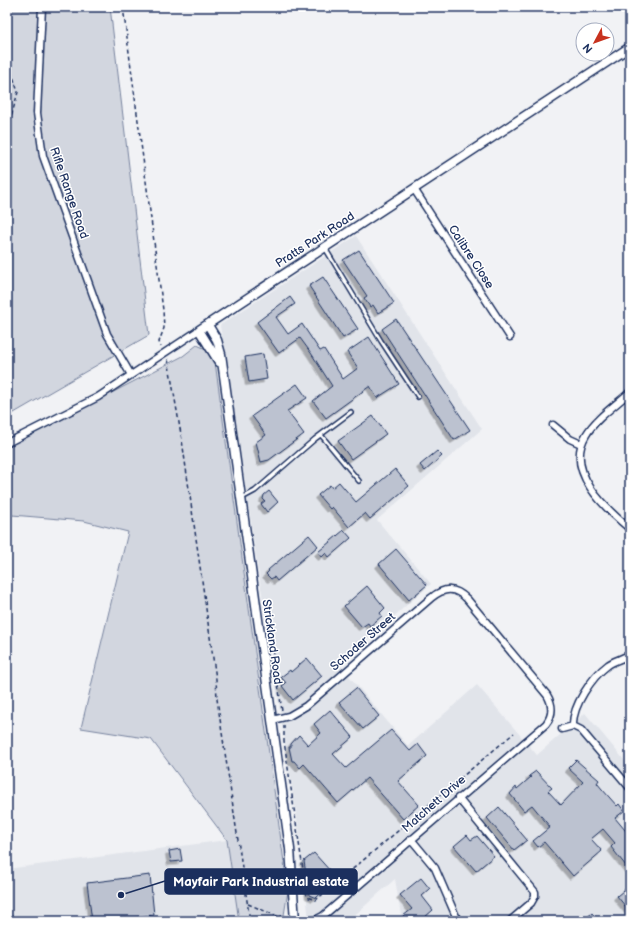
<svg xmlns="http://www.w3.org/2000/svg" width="637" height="928" font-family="'Balsamiq Sans',sans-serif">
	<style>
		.built { fill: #e1e4ea }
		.green { fill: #d2d6df; stroke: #76829e }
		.building { fill: #bcc2d0; stroke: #1b2f5e; filter: url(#shadow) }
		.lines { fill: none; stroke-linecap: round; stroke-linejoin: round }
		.service-casing { stroke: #1b2f5e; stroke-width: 6 }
		.minor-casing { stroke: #1b2f5e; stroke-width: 9 }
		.tertiary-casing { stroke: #1b2f5e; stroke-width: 11 }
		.path { stroke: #1b2f5e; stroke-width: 1.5; stroke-dasharray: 4 3; stroke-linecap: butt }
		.service { stroke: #fff; stroke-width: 3 }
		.minor { stroke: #fff; stroke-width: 6 }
		.tertiary { stroke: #fff; stroke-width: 8 }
		.labels { text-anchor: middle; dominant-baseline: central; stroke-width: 3; stroke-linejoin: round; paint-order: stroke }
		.street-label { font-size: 12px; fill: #1b2f5e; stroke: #fff }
		.leader { fill: none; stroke: #1b2f5e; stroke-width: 1.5 }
		.callout-dot { fill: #1b2f5e; stroke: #fff; stroke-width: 1.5 }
		.callout { fill: #1b2f5e; stroke: #1b2f5e; stroke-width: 1.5 }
		.callout-label { font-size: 13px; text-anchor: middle; font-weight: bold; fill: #fff }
	</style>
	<defs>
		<filter id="shadow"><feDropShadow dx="-3.5" dy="3.5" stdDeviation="0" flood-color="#0004"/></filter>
	</defs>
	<rect width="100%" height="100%" fill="#f1f2f5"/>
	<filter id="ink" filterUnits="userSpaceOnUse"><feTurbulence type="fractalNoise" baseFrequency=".025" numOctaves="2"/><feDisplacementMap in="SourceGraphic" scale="8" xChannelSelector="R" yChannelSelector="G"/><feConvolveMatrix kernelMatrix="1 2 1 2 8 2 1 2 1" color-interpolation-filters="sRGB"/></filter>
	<g filter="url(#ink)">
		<path class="built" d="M356 236 482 429 377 520 431 584 339 664 408 746 477 685 537 755 585 713 630 767V921H402L395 879 348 921H309L300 839 220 325Z
			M227 840 239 921H7V869Z"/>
		<path class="green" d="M7 7H110L149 335 7 417Z
			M197 345 206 349 215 362 288 891 283 921H239L227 840 151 739 81 728 128 532 84 521 12 515 7 513V447L183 356Z"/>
		<path class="building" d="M359 250 394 303 378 313 373 305 370 307 364 298 367 296 343 260Z
			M323 277 358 329 343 338 309 286Z
			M290 297 295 304 276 317 288 334 302 324 320 351 324 349 343 379 358 368 347 352 369 337 399 384 377 398 370 386 326 418 313 401 332 386 311 353 300 338 279 353 257 322Z
			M396 319 470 430 454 440 382 329Z
			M263 354 267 379 249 382 245 357Z
			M297 384 307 398 287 411 304 434 269 460 261 462 256 442 266 435 252 416Z
			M373 416 386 434 351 459 338 441Z
			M437 451 442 456 425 471 420 465Z
			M395 469 409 486 370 519 365 513 349 527 332 507 330 509 318 495 330 485 332 488 339 482 356 502Z
			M269 491 278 502 267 512 261 504 265 501 263 499 264 495Z
			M344 530 351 538 329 557 326 553 322 557 318 552Z
			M309 535 318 546 277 581 274 577 271 579 266 574 269 571 268 570Z
			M396 549 427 585 409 600 379 564Z
			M367 586 385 608 380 613 382 616 370 626 368 623 362 627 344 606Z
			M307 658 322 676 293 700 282 686 286 683 281 677 290 670 291 672Z
			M356 688 379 716 363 729 339 702Z
			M330 710 353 737 333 754 346 768 391 730 410 751 418 744 427 756 398 781 419 805 403 819 367 778 338 803 304 764 300 768 294 761H292L289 747H291V744L299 735 308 745 321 733 314 724Z
			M576 760 599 780 597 783 602 789 617 806 619 804 624 811 615 818 630 836V871L611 847 615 843 603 829 591 839 602 851 573 876 544 842 538 847 533 841 550 827 532 805 524 811 510 794 516 787 517 789 531 777 529 776 536 771 552 788 548 791 561 805 583 782 568 768Z
			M499 807 527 840 514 850 487 818Z
			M467 835 471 840 477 836 494 856 476 871 454 846Z
			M180 849 182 861 171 862 169 851Z
			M314 853 332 873 329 875 334 881 316 898 309 895 304 861Z
			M150 875 154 915 108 921H92L87 883Z
			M421 878 430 889 422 896 433 910 425 917 428 921H407L403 916 412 909 400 895Z
			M630 885V912L617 896Z
			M592 913 599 921H583Z"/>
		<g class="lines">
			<g class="service-casing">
				<path id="service" d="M325 248 381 341 418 397
					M321 435 359 481
					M242 498 255 491 315 439 351 412"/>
			</g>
			<g class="minor-casing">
				<path id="minor" d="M42 7 37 113 43 156 107 334 131 375
					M414 189 510 337
					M630 392C616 405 596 418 586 435 564 471 605 508 630 529
					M553 425 570 439 581 444
					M7 443 98 397 199 330
					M272 720 289 716 306 706 431 598C445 587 455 587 467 599L547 695C553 705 553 715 546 724L323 916 313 921
					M573 726C572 706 592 677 608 665 615 660 623 659 630 654
					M562 729 573 726 581 730 630 788
					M458 798 535 892V896L531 903 510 921
					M411 839 435 868 458 921"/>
			</g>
			<g class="tertiary-casing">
				<path id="tertiary" d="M208 325 217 340 221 354 290 849 295 921
					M219 362 199 330 630 47"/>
			</g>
			<path class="path" d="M123 7 163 310 164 328 159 342 161 347
				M7 58 18 92 7 132
				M168 359 182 440 216 679 217 699 250 921
				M268 616 282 711
				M284 725V741L307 897 316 900 514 733
				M248 904 277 916 288 917"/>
			<use href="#service" class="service"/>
			<use href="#minor" class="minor"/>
			<use href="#tertiary" class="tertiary"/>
		</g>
	</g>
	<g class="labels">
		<g class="street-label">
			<text transform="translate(69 193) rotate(71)">Rifle Range Road</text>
			<text transform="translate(315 240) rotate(-33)">Pratts Park Road</text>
			<text transform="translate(471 257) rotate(57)">Calibre Close</text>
			<text transform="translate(272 642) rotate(82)">Strickland Road</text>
			<text transform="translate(363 642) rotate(-41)">Schoder Street</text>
			<text transform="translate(434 804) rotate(-41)">Matchett Drive</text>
		</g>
	</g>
	<path class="leader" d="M121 895L165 881"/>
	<circle class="callout-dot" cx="121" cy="895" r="4"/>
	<rect class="callout" x="165" y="869" width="192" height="25" rx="4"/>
	<g class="callout-label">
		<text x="261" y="886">Mayfair Park Industrial estate</text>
	</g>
	<rect width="637" height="928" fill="none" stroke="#fff" stroke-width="24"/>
	<rect x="12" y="12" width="613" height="904" fill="none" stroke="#1b2f5e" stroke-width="1.5" filter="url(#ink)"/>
	<g transform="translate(595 42) rotate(229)"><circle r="19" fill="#ffffff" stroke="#a4acbf"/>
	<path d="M0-3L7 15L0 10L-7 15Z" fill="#c8321e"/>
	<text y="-6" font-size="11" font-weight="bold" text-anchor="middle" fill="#1b2f5e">N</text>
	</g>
</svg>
